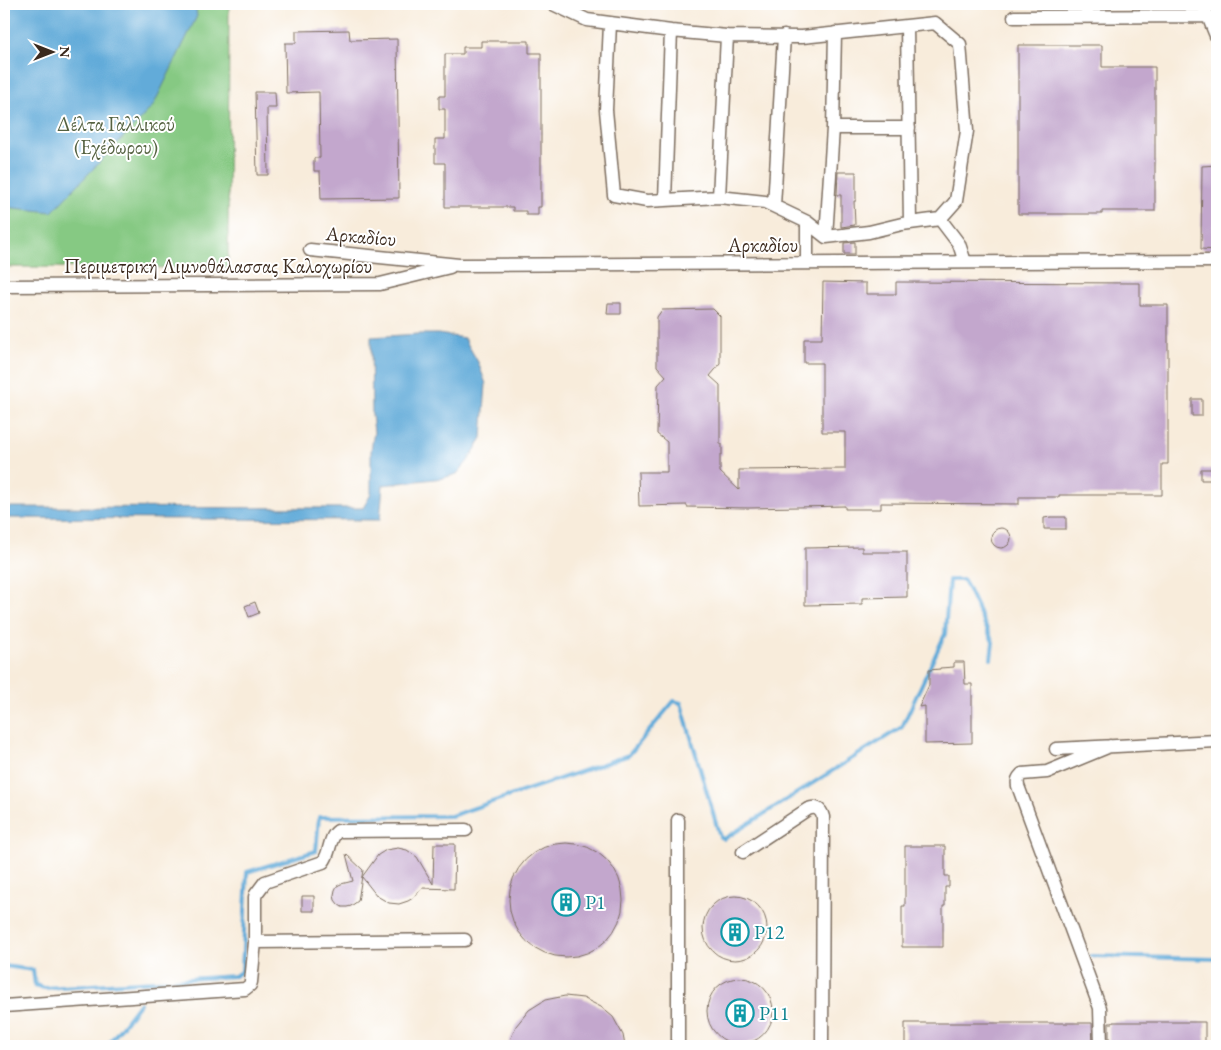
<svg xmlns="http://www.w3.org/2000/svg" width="1221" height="1050" font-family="'EB Garamond',serif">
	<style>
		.green { fill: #86c983; stroke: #607a50 }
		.water { fill: #62abd9; stroke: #4e6a7c }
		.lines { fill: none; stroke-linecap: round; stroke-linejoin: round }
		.stream { stroke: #62abd9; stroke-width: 4 }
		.building { fill: #c3a7cd }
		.minor-casing { stroke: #7d6e60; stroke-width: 15 }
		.minor { stroke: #fff; stroke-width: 12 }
		.labels { text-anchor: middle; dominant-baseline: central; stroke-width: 4; stroke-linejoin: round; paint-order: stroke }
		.park-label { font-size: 20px; fill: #556241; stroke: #fff }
		.street-label { font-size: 20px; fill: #3b2a1e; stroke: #fff }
		.culture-label { font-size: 20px; fill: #0d838f; stroke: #fff; text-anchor: start }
	</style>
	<rect width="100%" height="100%" fill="#fff"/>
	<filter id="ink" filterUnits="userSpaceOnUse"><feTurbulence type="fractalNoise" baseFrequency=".02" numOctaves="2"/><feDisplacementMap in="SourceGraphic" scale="10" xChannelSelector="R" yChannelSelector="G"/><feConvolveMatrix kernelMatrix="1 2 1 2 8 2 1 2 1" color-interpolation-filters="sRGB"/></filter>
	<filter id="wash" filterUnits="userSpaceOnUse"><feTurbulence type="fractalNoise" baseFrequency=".0096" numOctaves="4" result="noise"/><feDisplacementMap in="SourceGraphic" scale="20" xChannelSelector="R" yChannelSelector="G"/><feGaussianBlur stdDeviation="1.12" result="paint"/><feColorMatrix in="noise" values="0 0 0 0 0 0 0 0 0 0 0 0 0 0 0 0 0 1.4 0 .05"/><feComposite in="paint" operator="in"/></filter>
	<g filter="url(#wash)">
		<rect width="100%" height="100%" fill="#f8ecdb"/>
		<path class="green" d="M4 4H229L228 268 4 267Z"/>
		<path class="water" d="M4 4H195L197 16 153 106 52 212 4 207Z
			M418 334H438L464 338 478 362 486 384 482 438 468 461 457 474 443 478 383 485 380 520 4 518V507L363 508 371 494V450L374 432 372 415 371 337Z"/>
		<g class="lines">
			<path class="stream" d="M1091 956 1217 959
				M4 966 33 970 35 985 44 988 235 976 242 971 247 872 316 851 319 817 451 816 629 755 674 701 681 703 720 837 724 839 902 727 945 634 949 580H964L993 642 991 659
				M107 1046 140 1003"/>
		</g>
		<g id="blocks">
			<path class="building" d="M349 30 350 40 397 39 399 198 321 199 320 171H314V158H320L319 92 286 93 285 43H296V31Z
				M481 41H529V53H541V207H538V215H526V211H513V207H445V163H435V139H445V109H439V96H445V54H463V47H481Z
				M1018 45H1102V67H1155V211H1102V214H1018Z
				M255 92H275L276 108H267L268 175H257Z
				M1217 165V250L1201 249 1202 166Z
				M838 172H856V201H854L855 225 841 227V195H837Z
				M855 242V254H844V243Z
				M823 282 866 283V294H896V282L1140 283V305H1168V464H1162V495H1059V497H1019V504L881 503V509H845V506L749 508 687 507V505L639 506 638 472H667V442L657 434 658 385 666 376 657 366V317L662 310 713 309 720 316V364L710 376 720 385V444H722V455H720V472L739 490V470L845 469V432H822V363H804V339H822Z
				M608 303H621V314H607Z
				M1192 399H1202V416H1192Z
				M1201 469H1217V480H1201Z
				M1051 517H1066V529H1044V518Z
				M991 538a10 10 0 1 1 20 0a10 10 0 1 1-20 0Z
				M862 547V552H907V597L862 598V604L805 605V548Z
				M255 602 259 613 249 617 245 606Z
				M954 662H964L965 684H972V743L925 744V706L919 707 929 685V670L940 669V668L954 667Z
				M509 900a57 57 0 1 1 114 0a57 57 0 1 1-114 0Z
				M434 844H455L454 889 422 888 413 898 408 901 399 904 389 903 377 896 362 877 378 855 386 850 398 848 407 850 417 857 433 884Z
				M905 846H945V876H949V887H945V906H943V947H902V906H905Z
				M346 854 363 870 358 901 351 906 347 907H342L338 904 335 900 334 895 335 890 337 886 341 884 353 881Z
				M703 928a32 32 0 1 1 64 0a32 32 0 1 1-64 0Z
				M302 896H314V911H302Z
				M707 1011a33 33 0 1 1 66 0a33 33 0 1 1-66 0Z
				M565 996 583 998 601 1007 613 1017 623 1035 625 1046H509L510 1040 516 1026 529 1010 545 1000Z
				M1113 1022H1205V1046H1109V1023H1113Z
				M905 1023H1092L1093 1046H905Z"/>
		</g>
	</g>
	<g filter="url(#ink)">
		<use href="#blocks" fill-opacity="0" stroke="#7d6e60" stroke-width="1"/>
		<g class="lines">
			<g class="minor-casing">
				<path id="minor" d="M553 4 587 20 671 31 727 36 802 37 935 23 960 44 967 131 956 201 940 219 902 224 869 232 826 237 807 222 765 202 719 197 647 201 614 195 606 110 610 24
					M1203 4 1217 38
					M1014 17 1208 16
					M907 26 910 223
					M833 128H909
					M719 197 727 36
					M665 200 671 31
					M774 206 784 36
					M940 219 959 244 965 262
					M807 222V263
					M826 237 833 128 835 33
					M310 250 459 265 1217 261
					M4 286 380 284 450 267
					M1056 749 1217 741
					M743 852 808 809C816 806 821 809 823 817L822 1046
					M255 942 465 940
					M4 1006 245 989 250 985 251 982 255 942V897L256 894 265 882 323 862C331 853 328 838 338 831L466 830
					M678 1046V820
					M1101 1046 1100 1008 1018 786C1017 780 1018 778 1022 774L1047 772 1110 746"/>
			</g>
			<use href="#minor" class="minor"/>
		</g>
	</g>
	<defs>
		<g id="building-ring" transform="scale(1.4375)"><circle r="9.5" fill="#fff" stroke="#0f9aa8" stroke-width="1.5"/><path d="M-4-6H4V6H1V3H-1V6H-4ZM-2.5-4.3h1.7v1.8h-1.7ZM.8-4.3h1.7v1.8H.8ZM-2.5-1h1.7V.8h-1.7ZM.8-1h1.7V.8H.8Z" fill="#0f9aa8"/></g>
	</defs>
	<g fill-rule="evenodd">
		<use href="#building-ring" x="566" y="902"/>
		<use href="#building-ring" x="735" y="932"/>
		<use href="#building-ring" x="740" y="1013"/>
	</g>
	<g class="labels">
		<g class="park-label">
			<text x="116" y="124">Δέλτα Γαλλικού<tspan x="116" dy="23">(Εχέδωρου)</tspan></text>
		</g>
		<g class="street-label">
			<text transform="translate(361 236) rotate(5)">Αρκαδίου</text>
			<text x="763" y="245">Αρκαδίου</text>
			<text x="218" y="266">Περιμετρική Λιμνοθάλασσας Καλοχωρίου</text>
		</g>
		<g class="culture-label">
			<text x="585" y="902">P1</text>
			<text x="754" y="932">P12</text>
			<text x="759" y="1013">P11</text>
		</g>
	</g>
	<rect width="1221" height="1050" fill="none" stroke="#fff" stroke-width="20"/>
	<g transform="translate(52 52) rotate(90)" stroke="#ffffff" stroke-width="4" paint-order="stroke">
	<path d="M0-4L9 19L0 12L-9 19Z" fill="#3b2a1e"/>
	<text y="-8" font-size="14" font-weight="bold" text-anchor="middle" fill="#3b2a1e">N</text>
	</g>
</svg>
